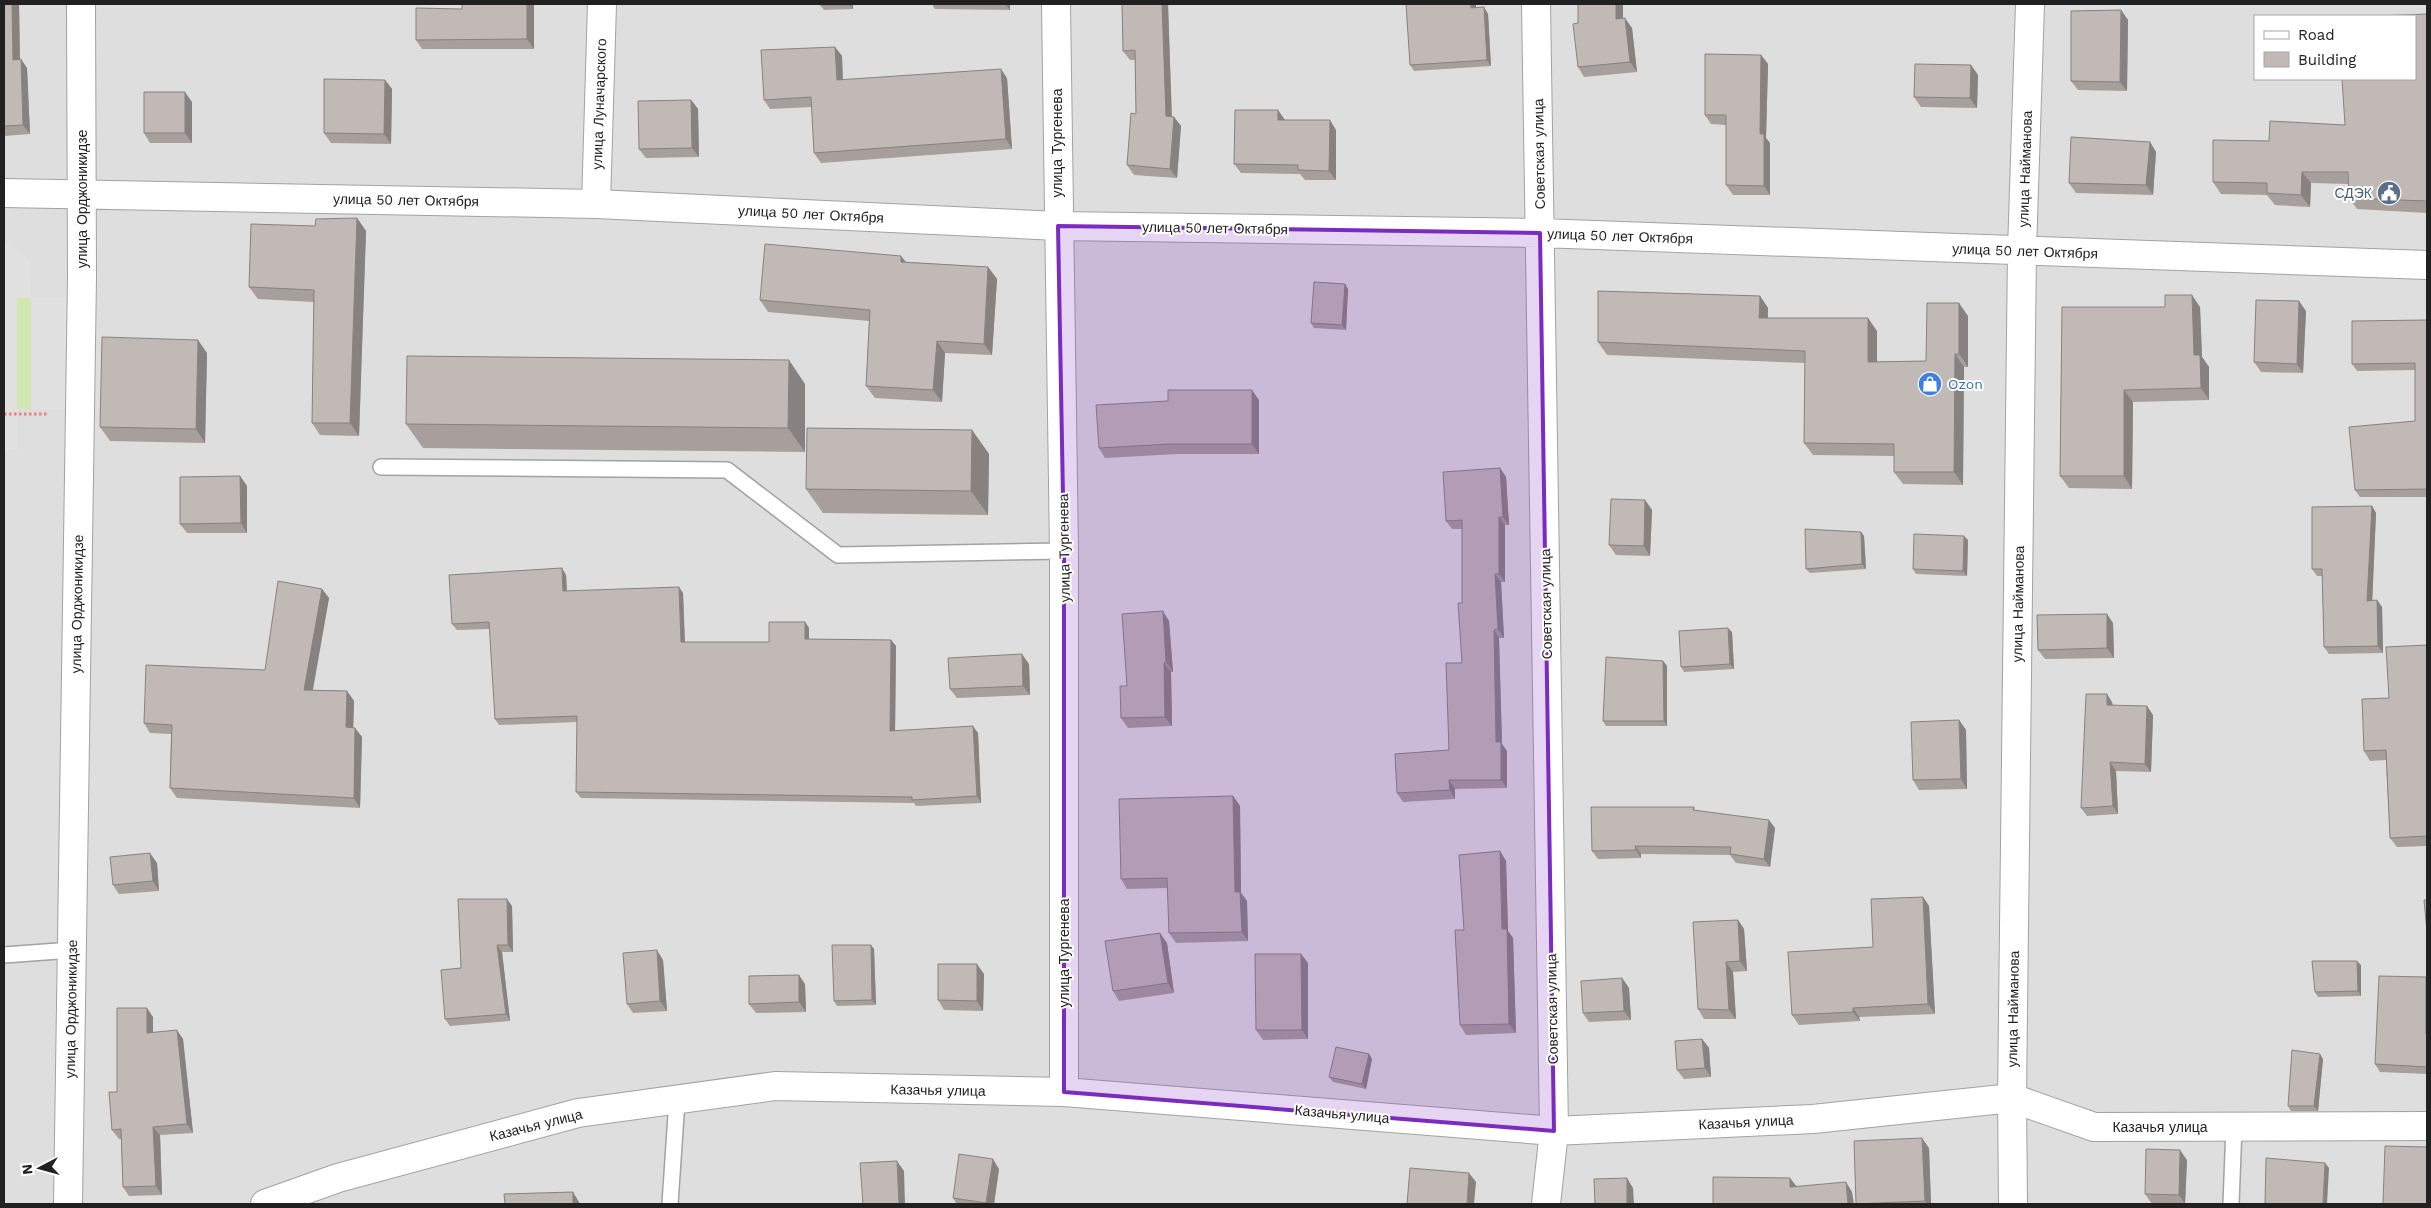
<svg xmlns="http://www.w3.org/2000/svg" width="2431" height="1208" font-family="'Work Sans',sans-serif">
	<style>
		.residential { fill: #dfdede; fill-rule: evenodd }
		.grass { fill: #d0e7b2 }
		.parking { fill: #e1e1e1 }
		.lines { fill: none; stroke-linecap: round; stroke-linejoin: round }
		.service-casing { stroke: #a2a2a2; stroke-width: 18 }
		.minor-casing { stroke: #a2a2a2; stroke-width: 30 }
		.path { stroke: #f17e79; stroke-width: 3; stroke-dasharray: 2.5 2.5; stroke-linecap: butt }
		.service { stroke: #fff; stroke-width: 15 }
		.minor { stroke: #fff; stroke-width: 28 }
		.wall { fill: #a69f9c }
		.shaded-wall { fill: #87827f }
		.building { fill: #c1b9b5; stroke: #87827f }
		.marked { fill: #7b2cbf; fill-opacity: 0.2; stroke: #7b2cbf; stroke-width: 4; stroke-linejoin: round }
		.labels { text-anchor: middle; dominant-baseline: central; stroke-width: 4; stroke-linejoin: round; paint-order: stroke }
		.street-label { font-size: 14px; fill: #212121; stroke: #fff }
		.service-label { font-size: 14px; fill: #4e5e75; stroke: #fff; text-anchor: end }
		.shop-label { font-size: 14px; fill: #366cbe; stroke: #fff; text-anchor: start }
	</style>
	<rect width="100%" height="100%" fill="#f1eee9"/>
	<path class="residential" d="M4 4H2427V1204H4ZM2255 16H2415V79H2255Z"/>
	<path class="grass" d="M17 298H31V409H17Z"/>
	<path class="parking" d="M4 240 30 260 31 297 66 298V409H31V298H17V450H4Z"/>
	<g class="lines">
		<g class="service-casing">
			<path id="service" d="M381 467 727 470 838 555 1064 551
				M4 955 72 950
				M670 1204 677 1100
				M2231 1204 2234 1127"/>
		</g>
		<g class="minor-casing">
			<path id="minor" d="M1056 4 1064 551V1092
				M1536 4 1554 1131 1546 1204
				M4 193 596 204 1058 226 1540 233 2427 265
				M596 204 602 4
				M68 1204 82 277 81 4
				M265 1204 338 1178 578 1113 775 1086 1064 1092 1554 1131 1813 1119 2012 1098 2094 1127 2427 1126
				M2013 1204 2012 1098 2022 251 2030 4"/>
		</g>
		<path class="path" d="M4 414H47"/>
		<use href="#service" class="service"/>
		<use href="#minor" class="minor"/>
	</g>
	<path class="wall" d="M4 4H19L20 59 27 68 30 134 4 136Z
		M534 4V49H422L416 40 462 9Z
		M853 4V9L824 10 820 5Z
		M932 4H1010V10L935 9Z
		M1122 4H1168L1172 117H1174L1181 126 1177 178 1134 175 1127 165 1136 114 1135 60H1130L1123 51Z
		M1406 4H1476V8L1484 7 1488 14 1491 66 1414 71 1410 65Z
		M2121 10 2128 20 2127 91 2078 90 2071 81Z
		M2427 14V213L2357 209 2349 198 2348 184 2311 183 2310 207 2275 205 2267 195 2221 194 2213 182 2269 141 2345 125Z
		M1623 18 1632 28 1637 72 1584 77 1578 67V23Z
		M835 47 842 56 843 80 1007 78 1012 149 821 163 814 153 812 107 770 109 764 100Z
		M1761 55 1768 64 1766 138 1770 143V195H1733L1726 185V125L1711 124 1705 115Z
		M1971 65 1978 75 1977 108 1921 107 1914 97Z
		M385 80 392 89 391 144 331 143 324 133Z
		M691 100 698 109 699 157 646 158 639 149Z
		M192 102V143H150L144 133Z
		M1285 120 1336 130V180H1305L1300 174 1241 173 1234 164Z
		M2150 142 2156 152 2153 195 2076 193 2069 183Z
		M357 218 366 231 359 436 320 435 312 423 314 302 258 299 249 287 315 226Z
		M901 256 906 262 988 267 997 279 992 355 945 353 942 402 875 398 866 386 869 321 768 312 760 300Z
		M1345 284 1348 289 1346 330 1314 328 1311 323Z
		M1760 296 1768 308V318L1877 331V362L1926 361 1968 316V367H1964L1963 485 1903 484 1894 472V456L1813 455 1804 443 1805 363 1607 355 1598 342Z
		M2062 307H2200L2202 357 2209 367V400L2133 402 2132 489 2069 488 2060 476Z
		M2306 311 2303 373 2261 372 2254 362Z
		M2427 320V497H2360L2355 490 2415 421V370L2357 371 2352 364Z
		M207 353 205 443 110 441 100 427Z
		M805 384V452L423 448 406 424Z
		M1259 400V454H1178L1105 458 1099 448Z
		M972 430 989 454 988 515 823 513 806 489Z
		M1500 468 1506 477 1509 525H1505V582H1501L1504 638H1499L1502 744 1507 751V788L1455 789V799L1403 802 1397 793 1449 750 1462 663V529H1452L1446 521Z
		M240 476 247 486V533H187L180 524Z
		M1645 500 1652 510 1650 556 1616 555 1609 545Z
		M2372 506 2376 513 2372 601 2377 600 2382 607 2383 653 2329 654 2324 647 2322 576H2317L2312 569Z
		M1861 532 1864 536 1866 569 1810 573 1806 569Z
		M1968 540 1967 576 1916 574 1913 569Z
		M566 575 567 591 683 593 685 642H769L805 622 809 628V639L891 640 896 646 895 730 978 733 981 803 916 806 914 803 581 798 576 792 577 722 499 725 495 719 490 629 457 630 452 624Z
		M322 589 329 598 313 690 347 691 354 701 353 728H355L362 737 360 808 177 798 170 788 171 734 150 733 144 723 265 670Z
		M1169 621 1173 672H1171L1172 726 1128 728 1121 718 1127 686Z
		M2113 623 2114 658 2045 659 2038 650Z
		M1732 632 1734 669 1684 672 1681 667Z
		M2427 645V846L2397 847 2390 838 2386 760 2370 761 2364 751 2389 698Z
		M1663 661 1667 666V726H1606L1603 721Z
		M1029 664 1030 695 957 698 950 689Z
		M2112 702 2113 705 2153 715 2151 772 2116 771 2118 814 2087 816 2081 808Z
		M1959 720 1966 730 1967 789 1919 790 1913 780Z
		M1233 796 1240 806 1241 893 1247 901 1248 941 1176 943 1169 933 1168 888 1127 889 1121 879Z
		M1694 807 1695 810 1775 828 1770 867 1736 863 1730 855 1641 854V858L1598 859 1592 851Z
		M1500 851 1506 861 1508 931 1513 938 1516 1033 1466 1035 1460 1025 1464 930Z
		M157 863 159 891 119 894 113 885Z
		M1923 897 1929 906 1935 1014 1859 1017 1860 1021 1799 1025 1792 1015 1873 947Z
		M512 906 513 952H502L510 1021 450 1026 445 1019 461 968Z
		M1738 920 1744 929 1747 971 1733 972 1736 1019H1704L1698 1009Z
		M1167 943 1174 993 1119 1001 1113 991Z
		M874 949 876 1005 837 1006 834 1001Z
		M1301 954 1308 963V1039L1263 1040 1256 1030Z
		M663 960 667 1011 633 1013 627 1004Z
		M2361 965V996L2318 997 2315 992Z
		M984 974 983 1011 944 1010 938 1000Z
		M2426 977 2427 978V1074L2380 1072 2375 1064Z
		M1622 978 1629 988 1631 1020 1589 1022 1583 1013Z
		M805 984 806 1012 756 1013 749 1004Z
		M153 1017V1033L183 1039 193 1133 160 1135 162 1195 129 1196 123 1187 121 1139H119L112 1130 117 1092Z
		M1702 1039 1709 1048 1711 1077 1684 1079 1677 1070Z
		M1369 1054 1372 1059 1366 1089 1333 1082 1329 1077Z
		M2323 1059 2318 1111H2291L2288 1106Z
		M1929 1148 1931 1204H1856Z
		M2187 1160 2185 1204H2152L2145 1194Z
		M999 1169 994 1204H957L953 1198Z"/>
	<path class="shaded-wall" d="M12 4H19L20 69 13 60Z
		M527 4H534V49L527 39Z
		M850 4H853V9L850 5Z
		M1005 4H1010V10Z
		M1162 4H1168L1172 126 1166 116Z
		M1471 4H1476V14L1471 8Z
		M1616 4H1623V29L1616 19Z
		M1484 7 1488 14 1491 66 1487 60Z
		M2121 10 2128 20 2127 91 2120 82Z
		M1625 18 1632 28 1637 72 1630 62Z
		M835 47 842 56 843 90 837 80Z
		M1761 55 1768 64 1766 138 1770 143V195L1764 186 1760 134Z
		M21 59 27 68 30 134 23 125Z
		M1971 65 1978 75 1977 108 1970 98Z
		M1001 69 1007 78 1012 149 1006 139Z
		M385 80 392 89 391 144 384 134Z
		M185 92 192 102V143L185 133Z
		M691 100 698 109 699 157 692 148Z
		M1278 110 1285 120H1278Z
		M1174 117 1181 126 1177 178 1170 169Z
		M1330 120 1336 130V180L1329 171Z
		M2150 142 2156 152 2153 195 2146 185Z
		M2302 172 2311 183 2310 207 2301 195Z
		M357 218 366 231 359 436 350 423Z
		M901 256 910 268 901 262Z
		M988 267 997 279 992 355 984 344Z
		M1345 284 1348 289 1346 330 1342 325Z
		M2192 295 2200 307 2202 357 2209 367V400L2201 388 2194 355Z
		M1760 296 1768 308 1767 331 1759 318Z
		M2299 301 2306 311 2303 373 2297 364Z
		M1959 303 1968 316V367L1959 354Z
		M1868 318 1877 331V374L1868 362Z
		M198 340 207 353 205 443 196 429Z
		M937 341 945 353 942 402 933 390Z
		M1955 354 1964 367 1963 485 1954 472Z
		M789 360 805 384V452L788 428Z
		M1252 390 1259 400V454L1252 444Z
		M2124 390 2133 402 2132 489 2124 476Z
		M972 430 989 454 988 515 971 491Z
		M1500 468 1506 477 1509 525 1503 517Z
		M240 476 247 486V533L241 523Z
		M1645 500 1652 510 1650 556 1644 546Z
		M2372 506 2376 513 2372 607 2367 601Z
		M1499 517 1505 525V582L1499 574Z
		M1861 532 1864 536 1866 569 1862 564Z
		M1964 536 1968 540 1967 576 1963 571Z
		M562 568 566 575 567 597 563 591Z
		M1495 574 1501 582 1504 638 1498 629Z
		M679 587 683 593 685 648 681 642Z
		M322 589 329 598 311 699 304 690Z
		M2377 600 2382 607 2383 653 2378 646Z
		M1163 611 1169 621 1173 672 1166 662Z
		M2107 614 2113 623 2114 658 2107 648Z
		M805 622 809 628V646L805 639Z
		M1728 628 1732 632 1734 669 1730 664Z
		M1494 630 1499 638 1502 744 1507 751V788L1501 780 1496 742Z
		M891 640 896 646 895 737 890 731Z
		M1022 654 1029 664 1030 695 1023 686Z
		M1663 661 1667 666V726L1664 721Z
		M1164 663 1171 672 1172 726 1165 717Z
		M347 691 354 701 353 737 346 727Z
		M2107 694 2112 702 2113 713 2107 705Z
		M2147 706 2153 715 2151 772 2145 764Z
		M1959 720 1966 730 1967 789 1961 779Z
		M973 726 978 733 981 803 977 796Z
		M355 728 362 737 360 808 354 798Z
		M2110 762 2116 771 2118 814 2113 806Z
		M1449 780 1455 789V799L1450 790Z
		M1233 796 1240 806 1241 893 1247 901 1248 941 1242 932 1235 892Z
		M1769 820 1775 828 1770 867 1764 859Z
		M1635 846 1641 854V858L1636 850Z
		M1500 851 1506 861 1508 931 1513 938 1516 1033 1509 1024 1502 929Z
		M150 853 157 863 159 891 153 881Z
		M1923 897 1929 906 1935 1014 1928 1004Z
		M507 899 512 906 513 952 508 945Z
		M1738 920 1744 929 1747 971 1740 961Z
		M1160 933 1167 943 1174 993 1168 983Z
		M497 945 502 952 510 1021 506 1014Z
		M871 945 874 949 876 1005 872 1000Z
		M657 950 663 960 667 1011 660 1001Z
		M1301 954 1308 963V1039L1302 1030Z
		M2357 961 2361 965V996L2358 991Z
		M1726 962 1733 972 1736 1019 1729 1010Z
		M977 964 984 974 983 1011 977 1001Z
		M799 975 805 984 806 1012 799 1002Z
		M2426 977 2427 978V1036L2426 1034Z
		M1622 978 1629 988 1631 1020 1624 1011Z
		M147 1008 153 1017V1042L147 1033Z
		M1853 1008 1859 1017 1860 1021 1853 1012Z
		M177 1030 183 1039 193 1133 187 1124Z
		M1702 1039 1709 1048 1711 1077 1705 1068Z
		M1369 1054 1372 1059 1366 1089 1362 1084Z
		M2320 1054 2323 1059 2318 1111 2314 1106Z
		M153 1127 160 1135 162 1195 156 1186Z
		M1922 1138 1929 1148 1931 1204H1927L1925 1201Z
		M2180 1150 2187 1160 2185 1204 2179 1195Z
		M993 1159 999 1169 994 1204H988L986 1203Z
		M897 1161 904 1171 905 1204H899Z
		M2325 1163 2329 1168 2327 1204H2323Z
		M1469 1173 1476 1182 1474 1204H1467Z
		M1627 1178 1633 1188 1634 1204H1627Z
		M1790 1178 1797 1187H1790Z
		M1846 1182 1852 1192 1854 1204H1848Z
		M573 1192 579 1202 580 1204H573Z"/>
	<path class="building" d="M4 4H12L13 60 21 59 23 125 4 126Z
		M462 4H527V39L416 40V8L462 9Z
		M820 4H850V5H820Z
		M1122 4H1162L1166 116 1174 117 1170 169 1127 165 1131 113 1136 114 1135 50 1123 51Z
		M1406 4H1471V8L1484 7 1487 60 1410 65Z
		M1578 4H1616V19L1625 18 1630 62 1578 67 1573 24 1578 23Z
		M2121 10 2120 82 2071 81V11Z
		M2427 14V201L2349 198 2348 172H2302L2301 195 2267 193V183L2213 182V140L2269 141 2270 121 2345 125 2342 79H2415V16H2379Z
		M835 47 837 80 1001 69 1006 139 814 153 811 97 764 100 761 50Z
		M1705 54 1761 55 1760 134H1764V186L1726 185V115H1705Z
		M1915 64 1971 65 1970 98 1914 97Z
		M324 79 385 80 384 134 324 133Z
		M144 92H185V133H144Z
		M691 100 692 148 639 149 638 101Z
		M1235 110H1278V120H1330L1329 171 1298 170V165L1234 164Z
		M2071 137 2150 142 2146 185 2069 183Z
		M357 218 350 423H312L314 290 249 287 251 224 315 226 316 219Z
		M765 244 901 256V262L988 267 984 344 937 341 933 390 866 386 870 310 760 300Z
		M1314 282 1345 284 1342 325 1311 323Z
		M1598 291 1760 296 1759 318H1868V362L1926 361 1927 303H1959V354H1955L1954 472H1894V444L1804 443 1805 351 1598 342Z
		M2165 295H2192L2194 355H2200L2201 388 2124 390V476H2060L2062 307H2165Z
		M2256 300 2299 301 2297 364 2254 362Z
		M2427 320V489L2355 490 2349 427 2415 421V363L2352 364V321Z
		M102 337 198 340 196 429 100 427Z
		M407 356 789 360 788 428 406 424Z
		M1168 390H1252V444H1171L1099 448 1096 405 1168 401Z
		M807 428 972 430 971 491 806 489Z
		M1500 468 1503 517H1499V574H1495L1498 629 1494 630 1496 742H1501V780H1449L1450 790 1397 793 1395 754 1449 750 1446 663H1462L1458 603H1462V520L1446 521 1443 472Z
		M240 476 241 523 180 524V477Z
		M1611 499 1645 500 1644 546 1609 545Z
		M2372 506 2367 601 2377 600 2378 646 2324 647 2322 569H2312V507Z
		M1805 529 1861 532 1862 564 1806 569Z
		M1914 534 1964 536 1963 571 1913 569Z
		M562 568 563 591 679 587 681 642H769V622H805V639L891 640 890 731 973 726 977 796 912 800V797L576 792 577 716 495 719 489 622 452 624 449 575Z
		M278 581 322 589 304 690 347 691 346 727 355 728 354 798 170 788 172 725 144 723 146 665 265 670Z
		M1163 611 1166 662 1164 663 1165 717 1121 718 1120 686H1127L1122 614Z
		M2107 614V648L2038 650 2037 615Z
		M1728 628 1730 664 1681 667 1679 631Z
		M2427 645V836L2390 838 2386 750 2364 751 2362 699 2389 698 2386 647Z
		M1022 654 1023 686 950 689 948 658Z
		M1606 657 1663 661 1664 721H1603Z
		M2086 694H2107V705L2147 706 2145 764 2110 762 2113 806 2081 808Z
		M1959 720 1961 779 1913 780 1911 722Z
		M1233 796 1235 892H1240L1242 932 1169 933 1167 878 1121 879 1119 799Z
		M1591 807H1694L1693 810 1769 820 1764 859 1730 854 1731 847 1635 846 1636 850 1592 851Z
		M1500 851 1502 929H1507L1509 1024 1460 1025 1455 930H1464L1459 855Z
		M150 853 153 881 113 885 110 857Z
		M1923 897 1928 1004 1853 1008V1012L1792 1015 1788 952 1873 947 1871 899Z
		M458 899H507L508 945H497L506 1014 445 1019 441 970 461 968Z
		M2424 900H2427V932Z
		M1738 920 1740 961 1726 962 1729 1010 1698 1009 1693 922Z
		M1160 933 1168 983 1113 991 1105 941Z
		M832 945H871L872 1000 834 1001Z
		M657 950 660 1001 627 1004 623 953Z
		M1255 954H1301L1302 1030H1256Z
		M2312 961H2357L2358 991 2315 992Z
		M938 964H977V1001L938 1000Z
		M799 975V1002L749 1004V976Z
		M2379 976 2426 977V1034H2427V1067L2375 1064Z
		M1622 978 1624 1011 1583 1013 1581 981Z
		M117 1008H147V1033L177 1030 187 1124 153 1127 156 1186 123 1187 121 1129 112 1130 109 1092H117Z
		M1702 1039 1705 1068 1677 1070 1675 1041Z
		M1336 1047 1369 1054 1362 1084 1329 1077Z
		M2292 1050 2320 1054 2314 1106H2288Z
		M1922 1138 1925 1201 1856 1204 1854 1141Z
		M2385 1146 2427 1147V1204H2383Z
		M2146 1149 2180 1150 2179 1195 2145 1194Z
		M959 1154 993 1159 986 1203 953 1198Z
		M2266 1158 2325 1163 2323 1204H2265Z
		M897 1161 899 1204H863L860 1163Z
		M1410 1168 1469 1173 1467 1204H1407Z
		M1713 1177 1790 1178V1187L1846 1182 1848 1204H1713Z
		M1627 1178V1204H1595L1594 1179Z
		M573 1192V1204H505L504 1194Z"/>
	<path class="marked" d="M1058 226 1540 233 1554 1131 1064 1092V551Z"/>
	<defs>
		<g id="civic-disc" transform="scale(1.25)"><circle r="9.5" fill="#5c6f8a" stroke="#fff"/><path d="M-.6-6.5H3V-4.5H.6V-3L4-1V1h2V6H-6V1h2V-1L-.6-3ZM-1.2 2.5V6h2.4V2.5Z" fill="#fff"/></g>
		<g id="shop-disc" transform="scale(1.25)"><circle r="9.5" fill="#3f7fe0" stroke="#fff"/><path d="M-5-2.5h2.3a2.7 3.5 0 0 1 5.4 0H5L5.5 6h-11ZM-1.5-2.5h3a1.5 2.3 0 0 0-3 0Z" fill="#fff"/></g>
	</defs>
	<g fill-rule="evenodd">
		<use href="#civic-disc" x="2389" y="193"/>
		<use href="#shop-disc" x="1930" y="384"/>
	</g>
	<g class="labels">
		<g class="street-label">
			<text transform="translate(599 104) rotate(-88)">улица Луначарского</text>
			<text transform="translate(1057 143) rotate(-90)">улица Тургенева</text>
			<text transform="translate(1539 154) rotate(-91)">Советская улица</text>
			<text transform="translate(2025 169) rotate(-88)">улица Найманова</text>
			<text transform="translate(82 199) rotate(-90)">улица Орджоникидзе</text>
			<text transform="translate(406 200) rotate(1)">улица 50 лет Октября</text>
			<text transform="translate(811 214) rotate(3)">улица 50 лет Октября</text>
			<text transform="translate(1215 228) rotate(1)">улица 50 лет Октября</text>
			<text transform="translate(1620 236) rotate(2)">улица 50 лет Октября</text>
			<text transform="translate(2025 251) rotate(2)">улица 50 лет Октября</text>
			<text transform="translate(1064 548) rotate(-91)">улица Тургенева</text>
			<text transform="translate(77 604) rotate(-89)">улица Орджоникидзе</text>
			<text transform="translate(1546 604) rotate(-91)">Советская улица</text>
			<text transform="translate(2018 604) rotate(-89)">улица Найманова</text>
			<text transform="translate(1064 953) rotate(-90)">улица Тургенева</text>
			<text transform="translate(71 1009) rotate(-89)">улица Орджоникидзе</text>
			<text transform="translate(1552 1009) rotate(-91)">Советская улица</text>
			<text transform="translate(2013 1009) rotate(-89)">улица Найманова</text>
			<text transform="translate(938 1090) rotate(1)">Казачья улица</text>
			<text transform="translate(1342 1114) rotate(5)">Казачья улица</text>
			<text transform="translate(1746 1122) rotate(-3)">Казачья улица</text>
			<text transform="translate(536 1125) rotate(-14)">Казачья улица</text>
			<text x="2160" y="1127">Казачья улица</text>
		</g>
		<g class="service-label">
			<text x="2372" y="193">СДЭК</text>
		</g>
		<g class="shop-label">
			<text x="1948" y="384">Ozon</text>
		</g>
	</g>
	<rect width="2431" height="1208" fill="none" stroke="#212121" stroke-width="10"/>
	<rect x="2254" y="15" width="162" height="65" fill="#ffffff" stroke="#a6a6a6"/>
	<rect x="2264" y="31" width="25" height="8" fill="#ffffff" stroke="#a6a6a6"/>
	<text x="2298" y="40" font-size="15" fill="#212121">Road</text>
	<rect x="2264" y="52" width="25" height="15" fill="#c1b9b5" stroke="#a6a6a6"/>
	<text x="2298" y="65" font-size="15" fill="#212121">Building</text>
	<g transform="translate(40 1168) rotate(264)" stroke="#ffffff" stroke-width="4" paint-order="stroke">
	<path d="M0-4L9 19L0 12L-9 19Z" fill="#212121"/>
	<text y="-8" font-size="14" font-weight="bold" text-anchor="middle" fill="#212121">N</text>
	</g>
</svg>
